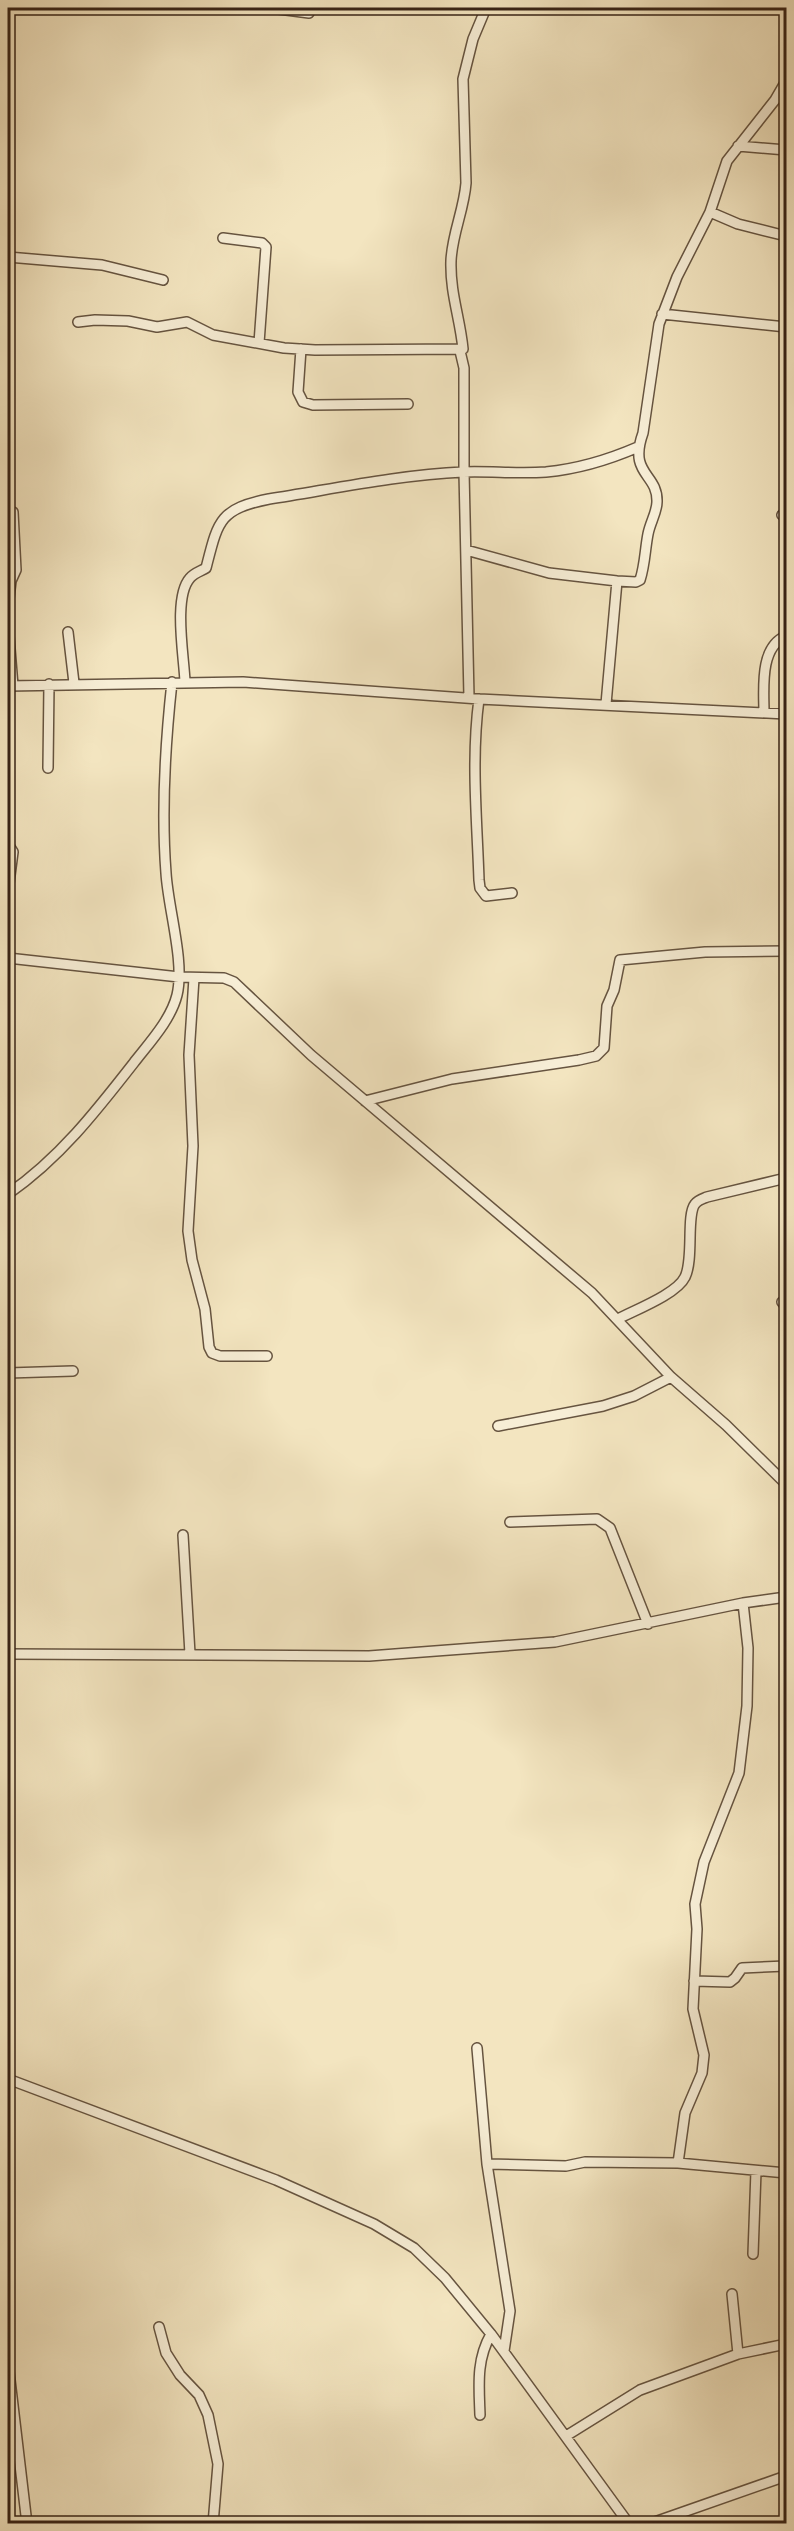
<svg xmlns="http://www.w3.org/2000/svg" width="794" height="2531" font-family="'Sorts Mill Goudy',serif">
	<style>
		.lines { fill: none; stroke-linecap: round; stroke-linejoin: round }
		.minor-casing { stroke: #665440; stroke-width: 12 }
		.minor { stroke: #f7eed6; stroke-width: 9 }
	</style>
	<rect width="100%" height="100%" fill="#f3e5c0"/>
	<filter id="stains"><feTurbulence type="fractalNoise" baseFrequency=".00333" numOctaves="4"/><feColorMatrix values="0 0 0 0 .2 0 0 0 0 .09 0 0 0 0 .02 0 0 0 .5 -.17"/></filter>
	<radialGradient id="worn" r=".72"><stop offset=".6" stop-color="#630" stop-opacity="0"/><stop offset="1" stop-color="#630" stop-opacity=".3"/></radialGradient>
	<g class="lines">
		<g class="minor-casing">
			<path id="minor" d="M271 8 309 13
				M738 146 786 150
				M710 212 738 224 786 236
				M223 238 262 243 266 247 259 343
				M8 257 102 265 163 280
				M662 314 786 327
				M78 322 95 320 128 321 157 327 187 322 213 335 284 348 315 350 463 349
				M301 349 298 392 303 402 313 405 408 404
				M782 515 786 516
				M466 550 549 573 617 581 636 582 640 580C645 565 645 549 648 534 650 523 657 512 657 502 658 473 628 475 643 433L659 324 677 277 710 212 727 161 775 100 786 81
				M8 607 11 581 16 570 13 512
				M8 624 13 686
				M68 632 74 683
				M185 682C184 656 173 597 190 578 194 573 201 571 206 568 218 521 219 509 269 499 333 489 398 475 463 472 491 471 518 474 546 472 578 469 608 460 638 447
				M8 686 243 682 479 699 786 714
				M469 697 464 472V368L460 351 463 349C460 318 450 293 451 261 452 234 464 210 466 183L463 79 473 39 486 8
				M479 699C471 759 477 819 479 880L480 888 486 896 512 893
				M606 704 617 581
				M764 713C764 690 759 647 786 636
				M48 768 49 684
				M8 844 13 852 8 891
				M8 958 179 977 224 978 234 982 311 1055 592 1293 671 1377 726 1425 786 1484
				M194 978 189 1055 193 1146 188 1231 192 1260 205 1309 209 1347 212 1353 220 1356H267
				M365 1101 452 1079 579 1060 596 1056 604 1048 607 1006 614 990 620 960 705 952 786 951
				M8 1194C60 1158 97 1110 136 1060 151 1041 171 1019 177 995 185 962 168 908 166 873 161 808 165 746 172 682
				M782 1302 786 1307
				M618 1319C635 1310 677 1294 685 1277 694 1259 686 1215 695 1204 698 1200 702 1199 707 1197L786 1178
				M8 1373 73 1371
				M498 1426 603 1406 634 1396 671 1377
				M510 1522 597 1519 610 1528 648 1624
				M183 1535 190 1654
				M8 1654 369 1656 555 1642 743 1603 786 1597
				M694 1981 730 1982 735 1978 742 1968 786 1966
				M477 2048 487 2164
				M8 2079 276 2180 374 2224 414 2248 445 2278 491 2334 629 2524
				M678 2163 786 2173
				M753 2254 756 2171
				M732 2294 738 2354
				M159 2327 166 2353 180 2375 199 2395 208 2415 218 2464 213 2524
				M504 2351 510 2311 487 2164 566 2166 585 2162 678 2163 685 2113 702 2073 704 2055 693 2009 697 1929 695 1904 704 1862 739 1773 747 1706 748 1648 743 1603
				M8 2363 27 2524
				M480 2415C479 2386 476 2360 491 2334
				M566 2436 640 2390 738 2354 786 2344
				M649 2524 786 2476"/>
		</g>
		<use href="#minor" class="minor"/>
	</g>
	<rect width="794" height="2531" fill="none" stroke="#f3e5c0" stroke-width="30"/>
	<rect x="9" y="9" width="776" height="2513" fill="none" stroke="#372316" stroke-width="3"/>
	<rect x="15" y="15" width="764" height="2501" fill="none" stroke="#372316" stroke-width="1.5"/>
	<rect width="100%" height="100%" filter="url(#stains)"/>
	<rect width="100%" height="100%" fill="url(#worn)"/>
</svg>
